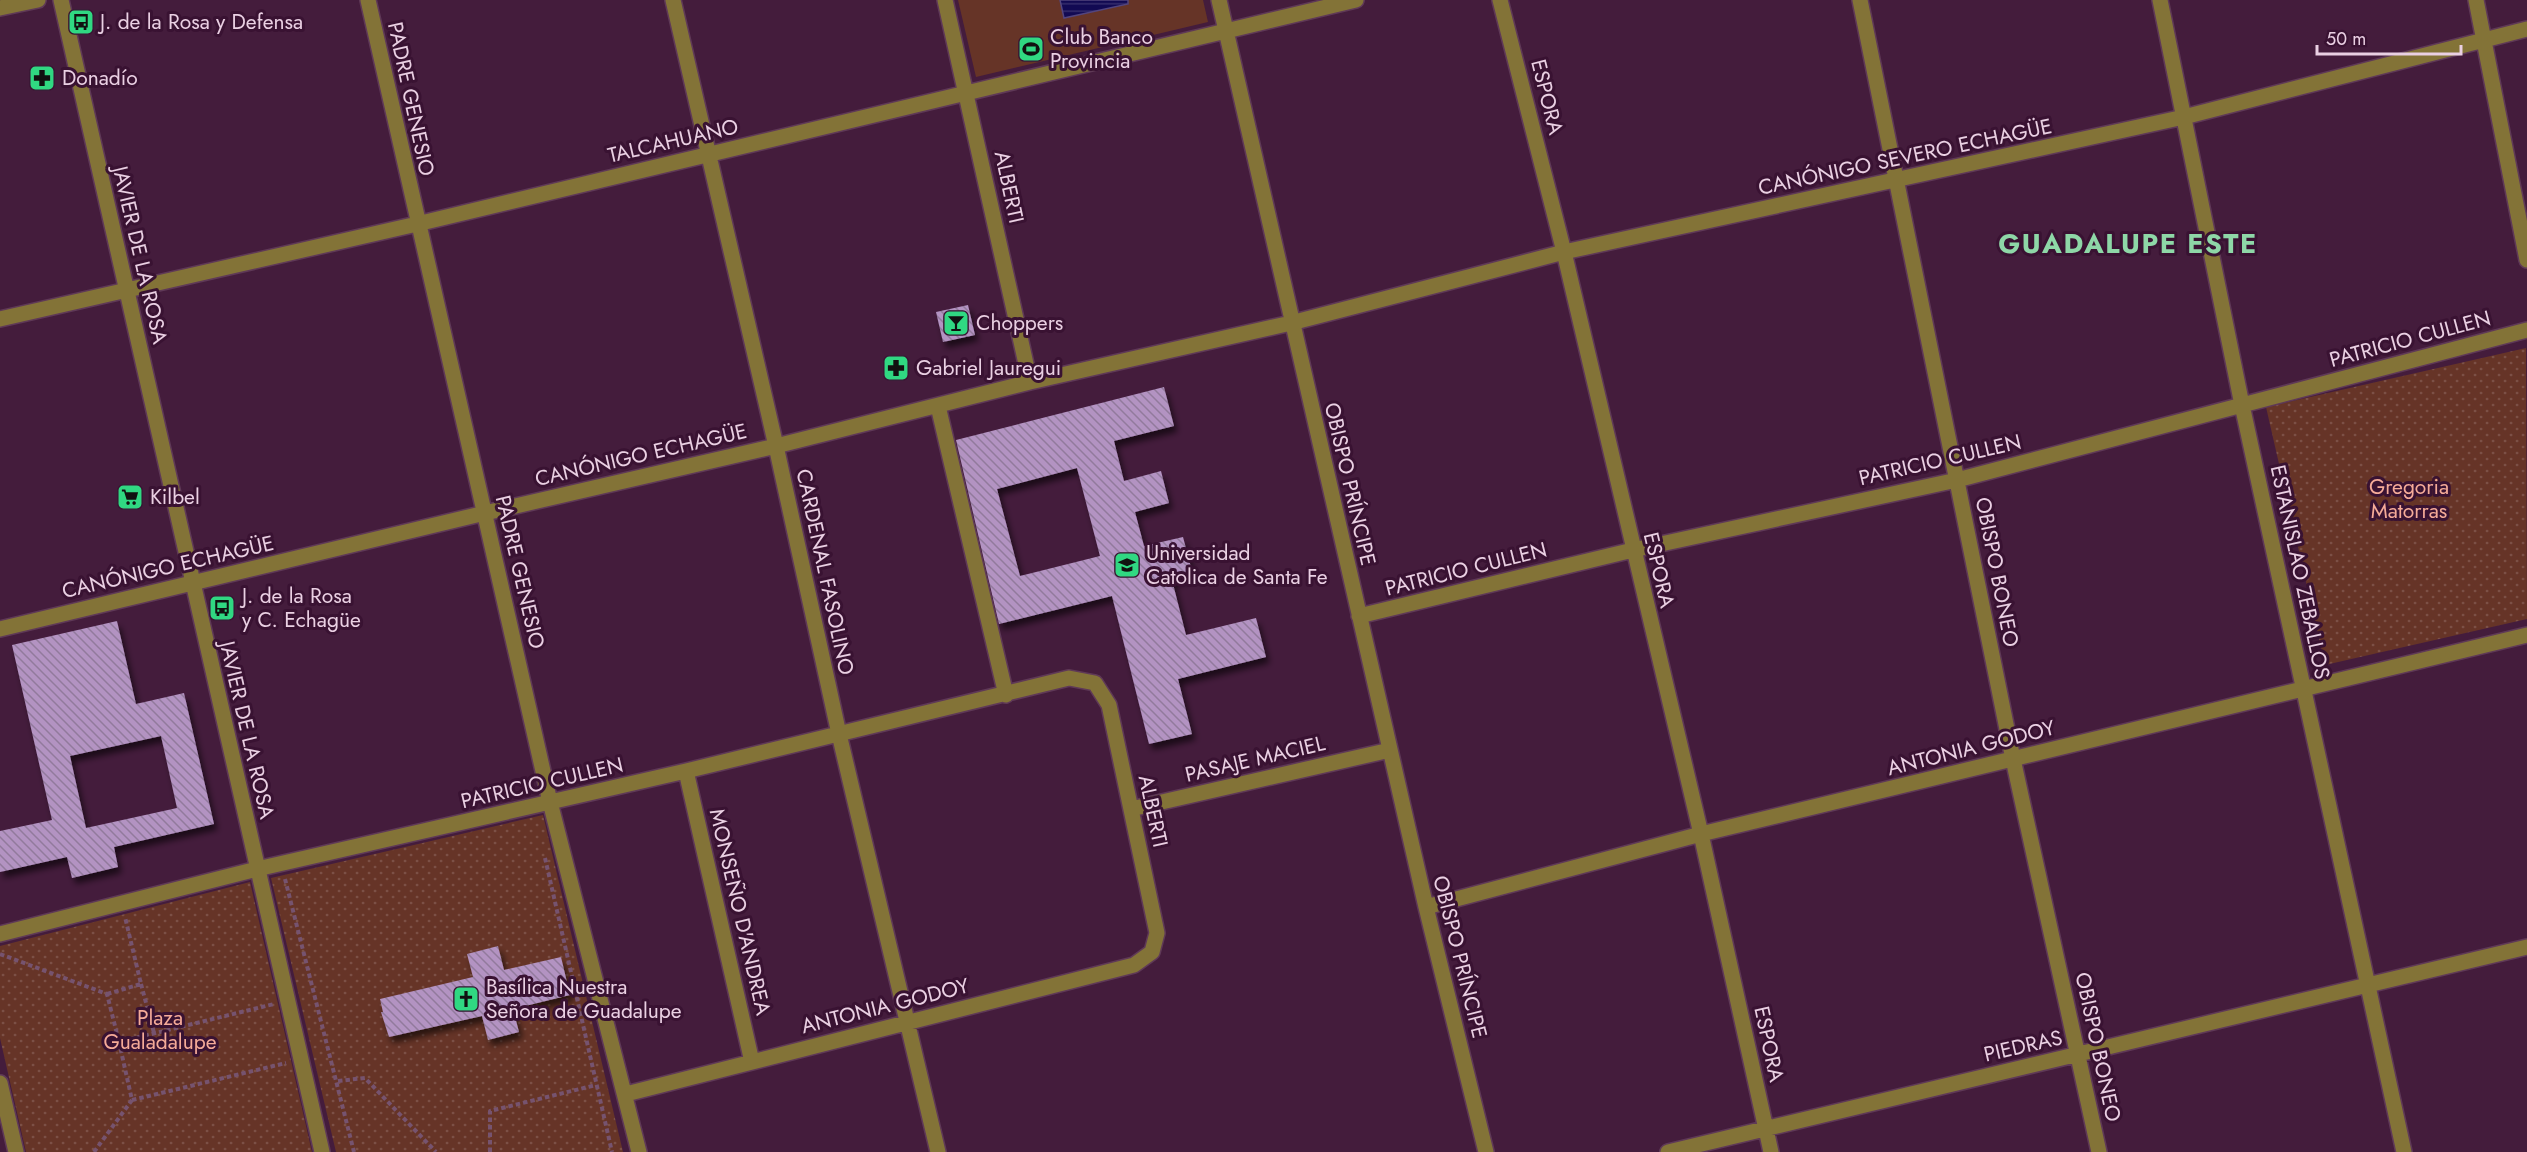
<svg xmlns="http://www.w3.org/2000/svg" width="2527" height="1152" font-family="Jost,sans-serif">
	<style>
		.green { fill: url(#green-dots) }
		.pitch { fill: #663427 }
		.water { fill: url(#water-rules); stroke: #53457e; stroke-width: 1.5 }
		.building { fill: url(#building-back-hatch); fill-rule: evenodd; filter: url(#shadow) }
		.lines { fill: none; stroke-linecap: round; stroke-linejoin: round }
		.minor-casing { stroke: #5f3957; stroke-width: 18 }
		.path { stroke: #76536f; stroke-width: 4; stroke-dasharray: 4.5 3; stroke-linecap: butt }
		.minor { stroke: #837337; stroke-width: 15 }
		.labels { text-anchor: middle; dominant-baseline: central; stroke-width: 6; stroke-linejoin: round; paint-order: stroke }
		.poi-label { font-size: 21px; fill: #ead0e3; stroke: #391232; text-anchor: start }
		.street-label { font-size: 21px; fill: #ead0e3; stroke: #391232 }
		.park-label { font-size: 21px; fill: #f5ab98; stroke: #391232 }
		.district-label { font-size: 27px; font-weight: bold; letter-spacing: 1.5px; fill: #8ed7a7; stroke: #391232 }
	</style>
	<defs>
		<pattern id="green-dots" width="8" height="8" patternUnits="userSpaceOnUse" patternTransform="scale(1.5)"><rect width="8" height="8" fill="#663427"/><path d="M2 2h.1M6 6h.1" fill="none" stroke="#7c5046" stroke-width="1.8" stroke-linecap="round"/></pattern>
		<pattern id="water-rules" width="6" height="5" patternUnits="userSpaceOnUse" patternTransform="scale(1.5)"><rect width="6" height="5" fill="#120a53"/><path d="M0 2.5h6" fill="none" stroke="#352d6c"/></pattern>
		<pattern id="building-back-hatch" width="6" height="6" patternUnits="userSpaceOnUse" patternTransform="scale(1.5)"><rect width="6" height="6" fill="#b393c2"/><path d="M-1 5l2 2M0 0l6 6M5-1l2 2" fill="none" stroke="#927a9c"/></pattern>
		<filter id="shadow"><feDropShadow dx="3.5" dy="6" stdDeviation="3" flood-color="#0009"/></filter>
	</defs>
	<rect width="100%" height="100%" fill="#441c3c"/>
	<path class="green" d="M2526 348 2527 619 2325 665 2266 407Z
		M543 815 623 1152H336L271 878Z
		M250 882 312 1152H26L0 1038V946Z"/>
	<path class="pitch" d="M958 0H1203L1208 22 976 77Z"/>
	<path class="water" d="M1060 0H1128V4L1064 18Z"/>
	<path class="building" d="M968 305 975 335 943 342 936 312Z
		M1164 387 1174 426 1114 441 1124 481 1161 471 1169 503 1135 512 1144 546 1183 537 1193 575 1172 580 1186 635 1256 618 1266 657 1178 679 1192 734 1149 744 1112 596 999 624 956 440ZM1077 468 1100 556 1020 576 997 489Z
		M117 621 136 704 184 693 214 824 114 847 118 867 72 878 67 857 0 872V831L52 820 12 645ZM161 736 177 808 86 828 70 756Z
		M498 946 504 970 561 957 570 995 513 1009 519 1032 488 1040 482 1016 389 1037 381 1012H383L380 999 473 977 467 954Z"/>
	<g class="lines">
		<g class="minor-casing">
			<path id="minor" d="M61 0 322 1152
				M368 0 550 802 639 1152
				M673 0 776 446 839 734 938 1152
				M945 0 1030 382
				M1219 0 1426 907 1486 1152
				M1500 0 1564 252 1701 834 1771 1152
				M1860 0 2013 759 2099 1152
				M2160 0 2242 405 2404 1152
				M2476 0 2527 260
				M0 8 38 0
				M0 319 417 224 1356 0
				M938 406 1006 695
				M1359 616 1633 550 1957 480 2527 330
				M0 629 485 513 776 446 1030 382 1291 323 1564 252 2184 117 2527 29
				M686 771 752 1062
				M1131 809 1390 750
				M1426 907 1701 834 2527 635
				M0 934 257 869 686 771 1069 678 1095 683 1109 705 1157 933 1152 952 1134 965 626 1094
				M0 1083 16 1152
				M1668 1152 2527 947"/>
		</g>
		<path class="path" d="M545 858 612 1152
			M285 879 354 1152
			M0 954 107 994 119 1042
			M141 984 154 1033
			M107 994 141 984 125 917
			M338 1081 365 1078 436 1152
			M132 1100 286 1063
			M94 1152 132 1100 119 1042 274 1004
			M490 1152V1111L596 1085"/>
		<use href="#minor" class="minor"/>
	</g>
	<defs>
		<g id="bus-square" transform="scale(1.35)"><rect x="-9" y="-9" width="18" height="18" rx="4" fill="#30d882" stroke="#391232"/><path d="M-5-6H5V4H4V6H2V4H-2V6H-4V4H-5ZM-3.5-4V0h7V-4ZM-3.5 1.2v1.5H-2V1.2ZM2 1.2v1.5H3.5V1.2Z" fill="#111"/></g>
		<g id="stadium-square" transform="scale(1.35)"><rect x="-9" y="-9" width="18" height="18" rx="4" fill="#30d882" stroke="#391232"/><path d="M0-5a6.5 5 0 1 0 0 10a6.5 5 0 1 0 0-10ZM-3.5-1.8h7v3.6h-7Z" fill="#111"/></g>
		<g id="pharmacy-square" transform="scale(1.35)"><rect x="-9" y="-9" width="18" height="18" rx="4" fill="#30d882" stroke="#391232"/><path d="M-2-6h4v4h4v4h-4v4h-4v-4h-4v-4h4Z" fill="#111"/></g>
		<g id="bar-square" transform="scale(1.35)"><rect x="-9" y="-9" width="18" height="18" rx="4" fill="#30d882" stroke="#391232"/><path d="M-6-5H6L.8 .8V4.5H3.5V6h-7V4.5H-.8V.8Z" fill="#111"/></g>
		<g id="supermarket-square" transform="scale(1.35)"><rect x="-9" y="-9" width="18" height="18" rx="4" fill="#30d882" stroke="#391232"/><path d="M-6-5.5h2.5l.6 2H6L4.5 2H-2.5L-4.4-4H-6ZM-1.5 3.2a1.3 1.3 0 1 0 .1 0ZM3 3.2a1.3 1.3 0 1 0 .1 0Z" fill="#111"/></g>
		<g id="school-square" transform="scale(1.35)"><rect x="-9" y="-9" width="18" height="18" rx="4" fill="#30d882" stroke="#391232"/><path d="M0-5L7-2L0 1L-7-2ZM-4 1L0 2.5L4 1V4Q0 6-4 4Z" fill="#111"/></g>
		<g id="church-square" transform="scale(1.35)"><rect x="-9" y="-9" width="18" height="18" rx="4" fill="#30d882" stroke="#391232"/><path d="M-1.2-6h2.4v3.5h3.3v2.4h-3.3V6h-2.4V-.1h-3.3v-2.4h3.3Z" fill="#111"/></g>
	</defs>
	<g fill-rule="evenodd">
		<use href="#bus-square" x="81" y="22"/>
		<use href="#stadium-square" x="1031" y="49"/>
		<use href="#pharmacy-square" x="42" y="78"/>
		<use href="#bar-square" x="956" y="323"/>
		<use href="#pharmacy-square" x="896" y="368"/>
		<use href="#supermarket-square" x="130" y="497"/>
		<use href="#school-square" x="1127" y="565"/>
		<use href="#bus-square" x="222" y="608"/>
		<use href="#church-square" x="466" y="999"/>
	</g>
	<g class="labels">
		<g class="poi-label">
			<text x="100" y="22">J. de la Rosa y Defensa</text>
			<text x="1050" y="37">Club Banco<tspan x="1050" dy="24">Provincia</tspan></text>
			<text x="62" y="78">Donadío</text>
			<text x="976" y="323">Choppers</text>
			<text x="916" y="368">Gabriel Jauregui</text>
			<text x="150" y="497">Kilbel</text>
			<text x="1146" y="553">Universidad<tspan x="1146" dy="24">Catolica de Santa Fe</tspan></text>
			<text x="242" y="596">J. de la Rosa<tspan x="242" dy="24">y C. Echagüe</tspan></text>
			<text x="486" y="987">Basílica Nuestra<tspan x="486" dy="24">Señora de Guadalupe</tspan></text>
		</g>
		<g class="street-label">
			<text transform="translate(1547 97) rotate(76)">ESPORA</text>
			<text transform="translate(411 99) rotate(78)">PADRE GENESIO</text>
			<text transform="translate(673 141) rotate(-13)">TALCAHUANO</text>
			<text transform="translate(1905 157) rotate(-12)">CANÓNIGO SEVERO ECHAGÜE</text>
			<text transform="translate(1009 187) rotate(78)">ALBERTI</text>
			<text transform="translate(140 255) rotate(77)">JAVIER DE LA ROSA</text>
			<text transform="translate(2410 339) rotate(-15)">PATRICIO CULLEN</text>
			<text transform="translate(641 455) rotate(-13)">CANÓNIGO ECHAGÜE</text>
			<text transform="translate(1940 460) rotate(-13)">PATRICIO CULLEN</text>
			<text transform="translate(1350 484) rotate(77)">OBISPO PRÍNCIPE</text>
			<text transform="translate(168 567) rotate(-13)">CANÓNIGO ECHAGÜE</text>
			<text transform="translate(1466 569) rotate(-14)">PATRICIO CULLEN</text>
			<text transform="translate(1659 570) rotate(77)">ESPORA</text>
			<text transform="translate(520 572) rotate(77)">PADRE GENESIO</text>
			<text transform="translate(825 572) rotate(78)">CARDENAL FASOLINO</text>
			<text transform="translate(1997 572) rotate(79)">OBISPO BONEO</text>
			<text transform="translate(2300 572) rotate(78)">ESTANISLAO ZEBALLOS</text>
			<text transform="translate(247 730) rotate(77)">JAVIER DE LA ROSA</text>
			<text transform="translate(1971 748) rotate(-14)">ANTONIA GODOY</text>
			<text transform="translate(1255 759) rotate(-13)">PASAJE MACIEL</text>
			<text transform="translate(542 783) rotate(-13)">PATRICIO CULLEN</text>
			<text transform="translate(1153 811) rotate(78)">ALBERTI</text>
			<text transform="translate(740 912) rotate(77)">MONSEÑO D'ANDREA</text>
			<text transform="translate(1460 957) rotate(76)">OBISPO PRÍNCIPE</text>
			<text transform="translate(885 1006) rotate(-14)">ANTONIA GODOY</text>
			<text transform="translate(1769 1044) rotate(78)">ESPORA</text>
			<text transform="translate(2023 1046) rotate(-13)">PIEDRAS</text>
			<text transform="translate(2098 1047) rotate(78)">OBISPO BONEO</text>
		</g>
		<g class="park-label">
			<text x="2409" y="487">Gregoria<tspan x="2409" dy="24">Matorras</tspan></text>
			<text x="160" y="1018">Plaza<tspan x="160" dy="24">Gualadalupe</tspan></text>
		</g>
		<g class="district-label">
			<text x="2128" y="243">GUADALUPE ESTE</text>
		</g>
	</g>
	<path d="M2317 45v9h144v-9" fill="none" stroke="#ead0e3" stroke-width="3"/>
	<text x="2326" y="45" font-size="18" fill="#ead0e3" stroke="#391232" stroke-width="4.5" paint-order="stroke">50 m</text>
</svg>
